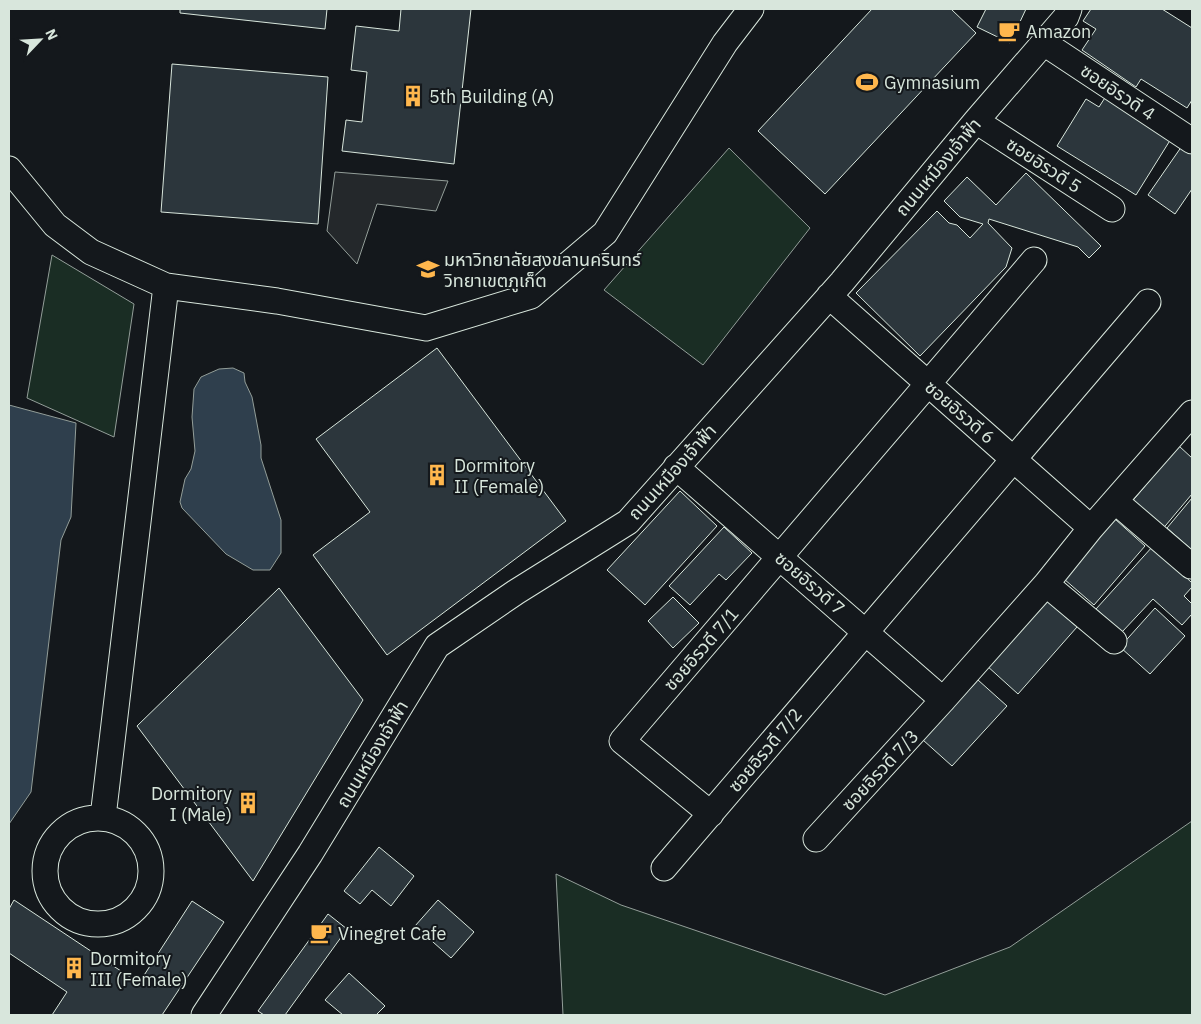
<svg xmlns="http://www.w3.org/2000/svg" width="1201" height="1024" font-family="'IBM Plex Sans','Noto Sans Thai',sans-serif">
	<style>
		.green { fill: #1a2d24; stroke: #939e99 }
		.parking { fill: #24282b; stroke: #939e99 }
		.water { fill: #2f3f4d; stroke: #939e99 }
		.building { fill: #2c363c; stroke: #d8e6dc }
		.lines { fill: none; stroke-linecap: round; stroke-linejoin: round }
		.minor-casing { stroke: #d8e6dc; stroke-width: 27 }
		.minor { stroke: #14181c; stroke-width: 25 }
		.labels { text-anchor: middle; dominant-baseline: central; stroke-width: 4; stroke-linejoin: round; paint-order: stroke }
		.poi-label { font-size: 18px; fill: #d8e6dc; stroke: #14181c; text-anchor: start }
		.street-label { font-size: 18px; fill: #d8e6dc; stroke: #14181c }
	</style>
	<rect width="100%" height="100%" fill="#14181c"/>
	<path class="green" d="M729 148 810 228 703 365 604 290Z
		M52 255 134 304 114 437 27 398Z
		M1192 821V1015H563L556 874 621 905 885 995 1010 947Z"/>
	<path class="parking" d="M335 172 448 181 436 211 377 204 357 264 327 231Z"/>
	<path class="water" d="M233 368 244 373 245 382 252 397 261 445V458L281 520V553L270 570H253L226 554 182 508 180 502 185 479 191 469 195 451 192 417 194 389 201 377 219 369Z
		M9 405 76 423 71 517 61 540 31 792 9 824Z"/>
	<path class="building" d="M180 9H327L325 29 180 13Z
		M401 9H471L454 164 342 151 346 120 362 122 367 72 351 70 356 26 399 31Z
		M872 9H951L976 33 825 194 758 131Z
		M986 9H1026L1010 43 977 27Z
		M1091 9H1162L1192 28V100L1187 108 1141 79 1136 87 1082 50 1096 29 1083 21Z
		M172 64 328 77 318 224 161 212Z
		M1108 93 1174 134 1136 195 1057 146 1086 99 1099 107Z
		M1184 143 1192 149V189L1175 214 1148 195Z
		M1026 173 1101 246 1089 258 1078 247 989 219 988 223 1012 248 1006 267 920 356 856 293 937 211 949 223 957 225 970 238 983 224 960 217 944 201 967 177 996 205Z
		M437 348 566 521 387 655 313 555 370 512 316 439Z
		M1179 446 1192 458V494L1161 531 1129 505Z
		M680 491 717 526 645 605 607 570Z
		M1192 498V550L1167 528Z
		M1115 519 1145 546 1094 605 1064 579Z
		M724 527 752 553 726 580 719 574 690 605 669 586Z
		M1153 546 1192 583V587L1184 596 1192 604V614L1182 625 1153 599 1122 632 1096 609Z
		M279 588 363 700 253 881 137 726Z
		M673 597 699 623 673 648 648 621Z
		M1044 598 1077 627 1018 694 986 665Z
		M1155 608 1185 636 1150 674 1120 647Z
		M978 680 1007 706 952 766 923 740Z
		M379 847 414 876 391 906 372 890 360 904 344 891Z
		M14 900 139 983 192 901 224 922 162 1015H107L106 1014 105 1015H52L67 992 9 953V909Z
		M438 900 474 932 451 958 415 926Z
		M328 914 347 929 285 1015H264L258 1011Z
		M349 973 385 1006 376 1015H343L325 1000Z"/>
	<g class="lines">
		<g class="minor-casing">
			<path id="minor" d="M1044 43 1192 141
				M976 121 1112 209
				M9 169 55 225 91 252 166 286 277 301 426 328 531 296 605 233 725 43 751 9
				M829 296 1091 528
				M676 467 943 700
				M1115 501 1191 566
				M1046 584 1114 641
				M711 814 622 741 1034 260
				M103 817 166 286
				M45 871a53 53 0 1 1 106 0a53 53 0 1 1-106 0Z
				M816 839 943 700 1046 584 1091 528 1192 413
				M664 868 1148 302
				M204 1015 310 854 437 646 516 592 628 522 842 282 976 121 1066 17 1069 9"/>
		</g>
		<use href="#minor" class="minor"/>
	</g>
	<defs>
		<g id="cafe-bare" transform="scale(1.725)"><path d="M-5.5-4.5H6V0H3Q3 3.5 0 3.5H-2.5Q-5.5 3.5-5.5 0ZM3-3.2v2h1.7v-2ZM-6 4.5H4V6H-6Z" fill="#ffb74d" stroke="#14181c" stroke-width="2.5" paint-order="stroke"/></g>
		<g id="stadium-bare" transform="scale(1.725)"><path d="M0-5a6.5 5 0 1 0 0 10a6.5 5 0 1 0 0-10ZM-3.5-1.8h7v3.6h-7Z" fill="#ffb74d" stroke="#14181c" stroke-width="2.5" paint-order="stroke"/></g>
		<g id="building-bare" transform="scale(1.725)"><path d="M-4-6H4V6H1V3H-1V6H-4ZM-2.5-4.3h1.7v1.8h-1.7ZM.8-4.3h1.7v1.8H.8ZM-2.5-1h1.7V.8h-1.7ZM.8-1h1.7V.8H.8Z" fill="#ffb74d" stroke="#14181c" stroke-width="2.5" paint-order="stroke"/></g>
		<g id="university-bare" transform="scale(1.725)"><path d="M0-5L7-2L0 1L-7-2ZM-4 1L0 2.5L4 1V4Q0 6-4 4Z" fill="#ffb74d" stroke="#14181c" stroke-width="2.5" paint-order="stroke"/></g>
	</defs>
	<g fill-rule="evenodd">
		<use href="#cafe-bare" x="1009" y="31"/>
		<use href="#stadium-bare" x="867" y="82"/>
		<use href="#building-bare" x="413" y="96"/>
		<use href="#university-bare" x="428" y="269"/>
		<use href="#building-bare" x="437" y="475"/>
		<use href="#building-bare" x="248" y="803"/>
		<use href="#cafe-bare" x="321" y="933"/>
		<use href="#building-bare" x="74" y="968"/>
	</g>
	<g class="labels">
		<g class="poi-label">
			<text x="1026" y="31">Amazon</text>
			<text x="884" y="82">Gymnasium</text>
			<text x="429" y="96">5th Building (A)</text>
			<text x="444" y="259">มหาวิทยาลัยสงขลานครินทร์<tspan x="444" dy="21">วิทยาเขตภูเก็ต</tspan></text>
			<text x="454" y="465">Dormitory<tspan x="454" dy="21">II (Female)</tspan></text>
			<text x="232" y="793" text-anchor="end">Dormitory<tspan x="232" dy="21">I (Male)</tspan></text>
			<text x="338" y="933">Vinegret Cafe</text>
			<text x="90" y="958">Dormitory<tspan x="90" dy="21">III (Female)</tspan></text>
		</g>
		<g class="street-label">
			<text transform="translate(1118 92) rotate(34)">ซอยอิรวดี 4</text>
			<text transform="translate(1044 165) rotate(33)">ซอยอิรวดี 5</text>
			<text transform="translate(938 167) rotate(-50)">ถนนเหมืองเจ้าฟ้า</text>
			<text transform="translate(960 412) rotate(41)">ซอยอิรวดี 6</text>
			<text transform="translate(672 472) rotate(-48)">ถนนเหมืองเจ้าฟ้า</text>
			<text transform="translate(810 583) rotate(41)">ซอยอิรวดี 7</text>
			<text transform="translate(701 649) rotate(-49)">ซอยอิรวดี 7/1</text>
			<text transform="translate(765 750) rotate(-50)">ซอยอิรวดี 7/2</text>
			<text transform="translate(372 754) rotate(-59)">ถนนเหมืองเจ้าฟ้า</text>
			<text transform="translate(880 770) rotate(-47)">ซอยอิรวดี 7/3</text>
		</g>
	</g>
	<rect width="1201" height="1024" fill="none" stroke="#d8e6dc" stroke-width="20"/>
	<g transform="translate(40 40) rotate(65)" stroke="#14181c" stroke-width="4" paint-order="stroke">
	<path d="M0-4L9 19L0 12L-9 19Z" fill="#d8e6dc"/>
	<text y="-8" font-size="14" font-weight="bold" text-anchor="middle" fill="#d8e6dc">N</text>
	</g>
</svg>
